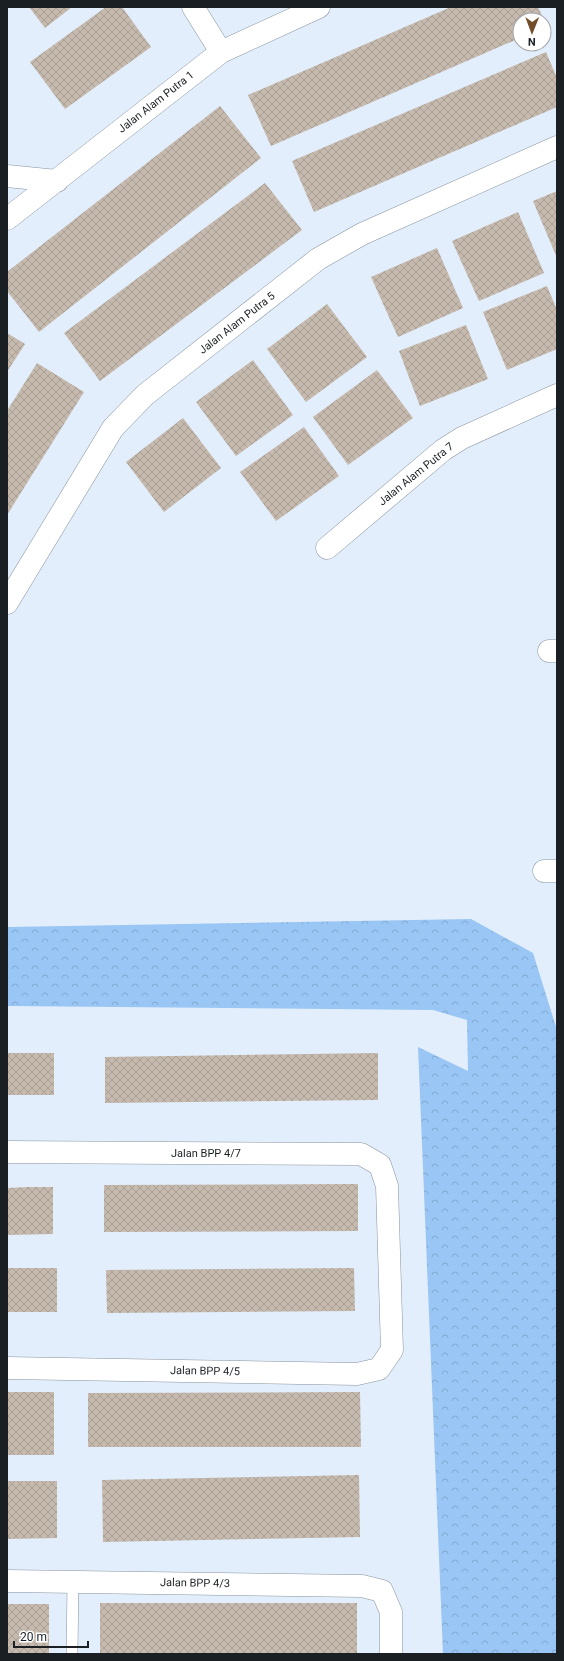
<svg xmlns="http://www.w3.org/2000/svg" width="564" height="1661" font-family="Roboto,sans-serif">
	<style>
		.forest { fill: url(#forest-crowns) }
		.building { fill: url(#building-cross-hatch) }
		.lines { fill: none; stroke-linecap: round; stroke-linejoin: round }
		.lane-casing { stroke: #88939f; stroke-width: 12 }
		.street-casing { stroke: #88939f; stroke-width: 23 }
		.lane { stroke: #fff; stroke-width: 11 }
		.street { stroke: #fff; stroke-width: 22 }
		.labels { text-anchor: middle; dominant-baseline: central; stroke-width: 4; stroke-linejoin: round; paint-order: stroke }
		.street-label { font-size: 11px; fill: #1a1f23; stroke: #fff }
	</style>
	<defs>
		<pattern id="forest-crowns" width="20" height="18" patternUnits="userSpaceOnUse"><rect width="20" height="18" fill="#99c6f4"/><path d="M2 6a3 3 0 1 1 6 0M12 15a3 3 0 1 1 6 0" fill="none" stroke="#83aad1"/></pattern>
		<pattern id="building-cross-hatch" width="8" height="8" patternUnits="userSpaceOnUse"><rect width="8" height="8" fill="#c6baae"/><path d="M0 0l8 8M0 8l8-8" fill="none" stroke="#aa9f95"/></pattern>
	</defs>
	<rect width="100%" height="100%" fill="#e2eefb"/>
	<path class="forest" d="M471 919 533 953 557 1030V1654H443L418 1047 468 1071 467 1020 433 1010 7 1006V927Z"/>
	<path class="building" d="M29 7H72L45 28Z
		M106 7H122L151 47 65 109 30 62Z
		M451 7H538L544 20H520V38L271 146 248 95Z
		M546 52 557 78V107L314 212 292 161Z
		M220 106 261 158 39 332 7 291V272Z
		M265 183 302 230 100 381 64 333Z
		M557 191V258L533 201Z
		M518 212 544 273 479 301 452 241Z
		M437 248 463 308 398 337 371 277Z
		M547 286 557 310V349L507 370 483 312Z
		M327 304 367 357 306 402 267 349Z
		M466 325 488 379 420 406 399 351Z
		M7 333 25 344 7 372Z
		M253 360 293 415 236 456 196 402Z
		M37 363 84 392 7 515V411Z
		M377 370 413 418 348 465 313 417Z
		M183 418 221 468 164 512 126 462Z
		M304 427 339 476 276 521 240 472Z
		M7 1053H54V1095H7Z
		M378 1053V1100L105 1103V1057Z
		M358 1184V1231L104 1232V1185Z
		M28 1187H53V1234L7 1235V1188Z
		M7 1268H57V1312H7Z
		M354 1268 355 1311 107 1313 106 1270Z
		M7 1392H54V1455H7Z
		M360 1392 361 1447H88V1393Z
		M359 1475 360 1537 103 1542 102 1480Z
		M7 1481H57V1538L7 1539Z
		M100 1603H357V1654H100Z
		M7 1604H49V1654H7Z"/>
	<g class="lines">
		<g class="lane-casing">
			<path id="lane" d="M72 1654 73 1581"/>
		</g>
		<g class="street-casing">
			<path id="street" d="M193 7 221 52
				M7 176 57 181
				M7 219 221 52 319 7
				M327 548 443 450 462 438 557 395
				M7 603 113 428 145 395 318 259 362 234 557 147
				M549 651H557
				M544 871H557
				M7 1152 361 1154 380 1165 387 1186 392 1350 379 1369 357 1374 7 1368
				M7 1581 362 1586 382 1591 391 1612V1654"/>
		</g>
		<use href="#lane" class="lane"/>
		<use href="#street" class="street"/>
	</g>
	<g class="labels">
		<g class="street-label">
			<text transform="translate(156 102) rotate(-38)">Jalan Alam Putra 1</text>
			<text transform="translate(237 323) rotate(-38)">Jalan Alam Putra 5</text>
			<text transform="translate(416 474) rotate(-39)">Jalan Alam Putra 7</text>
			<text x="206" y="1153">Jalan BPP 4/7</text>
			<text transform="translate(205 1371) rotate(1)">Jalan BPP 4/5</text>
			<text transform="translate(195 1583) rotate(1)">Jalan BPP 4/3</text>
		</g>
	</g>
	<rect width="564" height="1661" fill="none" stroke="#1a1f23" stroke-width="16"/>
	<g transform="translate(532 32) rotate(181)"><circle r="19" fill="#ffffff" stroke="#a3a5a7"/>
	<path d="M0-3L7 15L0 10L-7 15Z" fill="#724d29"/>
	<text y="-6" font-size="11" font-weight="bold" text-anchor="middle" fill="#1a1f23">N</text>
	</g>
	<path d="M14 1641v6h74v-6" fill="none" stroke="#1a1f23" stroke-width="2"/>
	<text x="20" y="1641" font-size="12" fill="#1a1f23" stroke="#ffffff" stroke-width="3" paint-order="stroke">20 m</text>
</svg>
